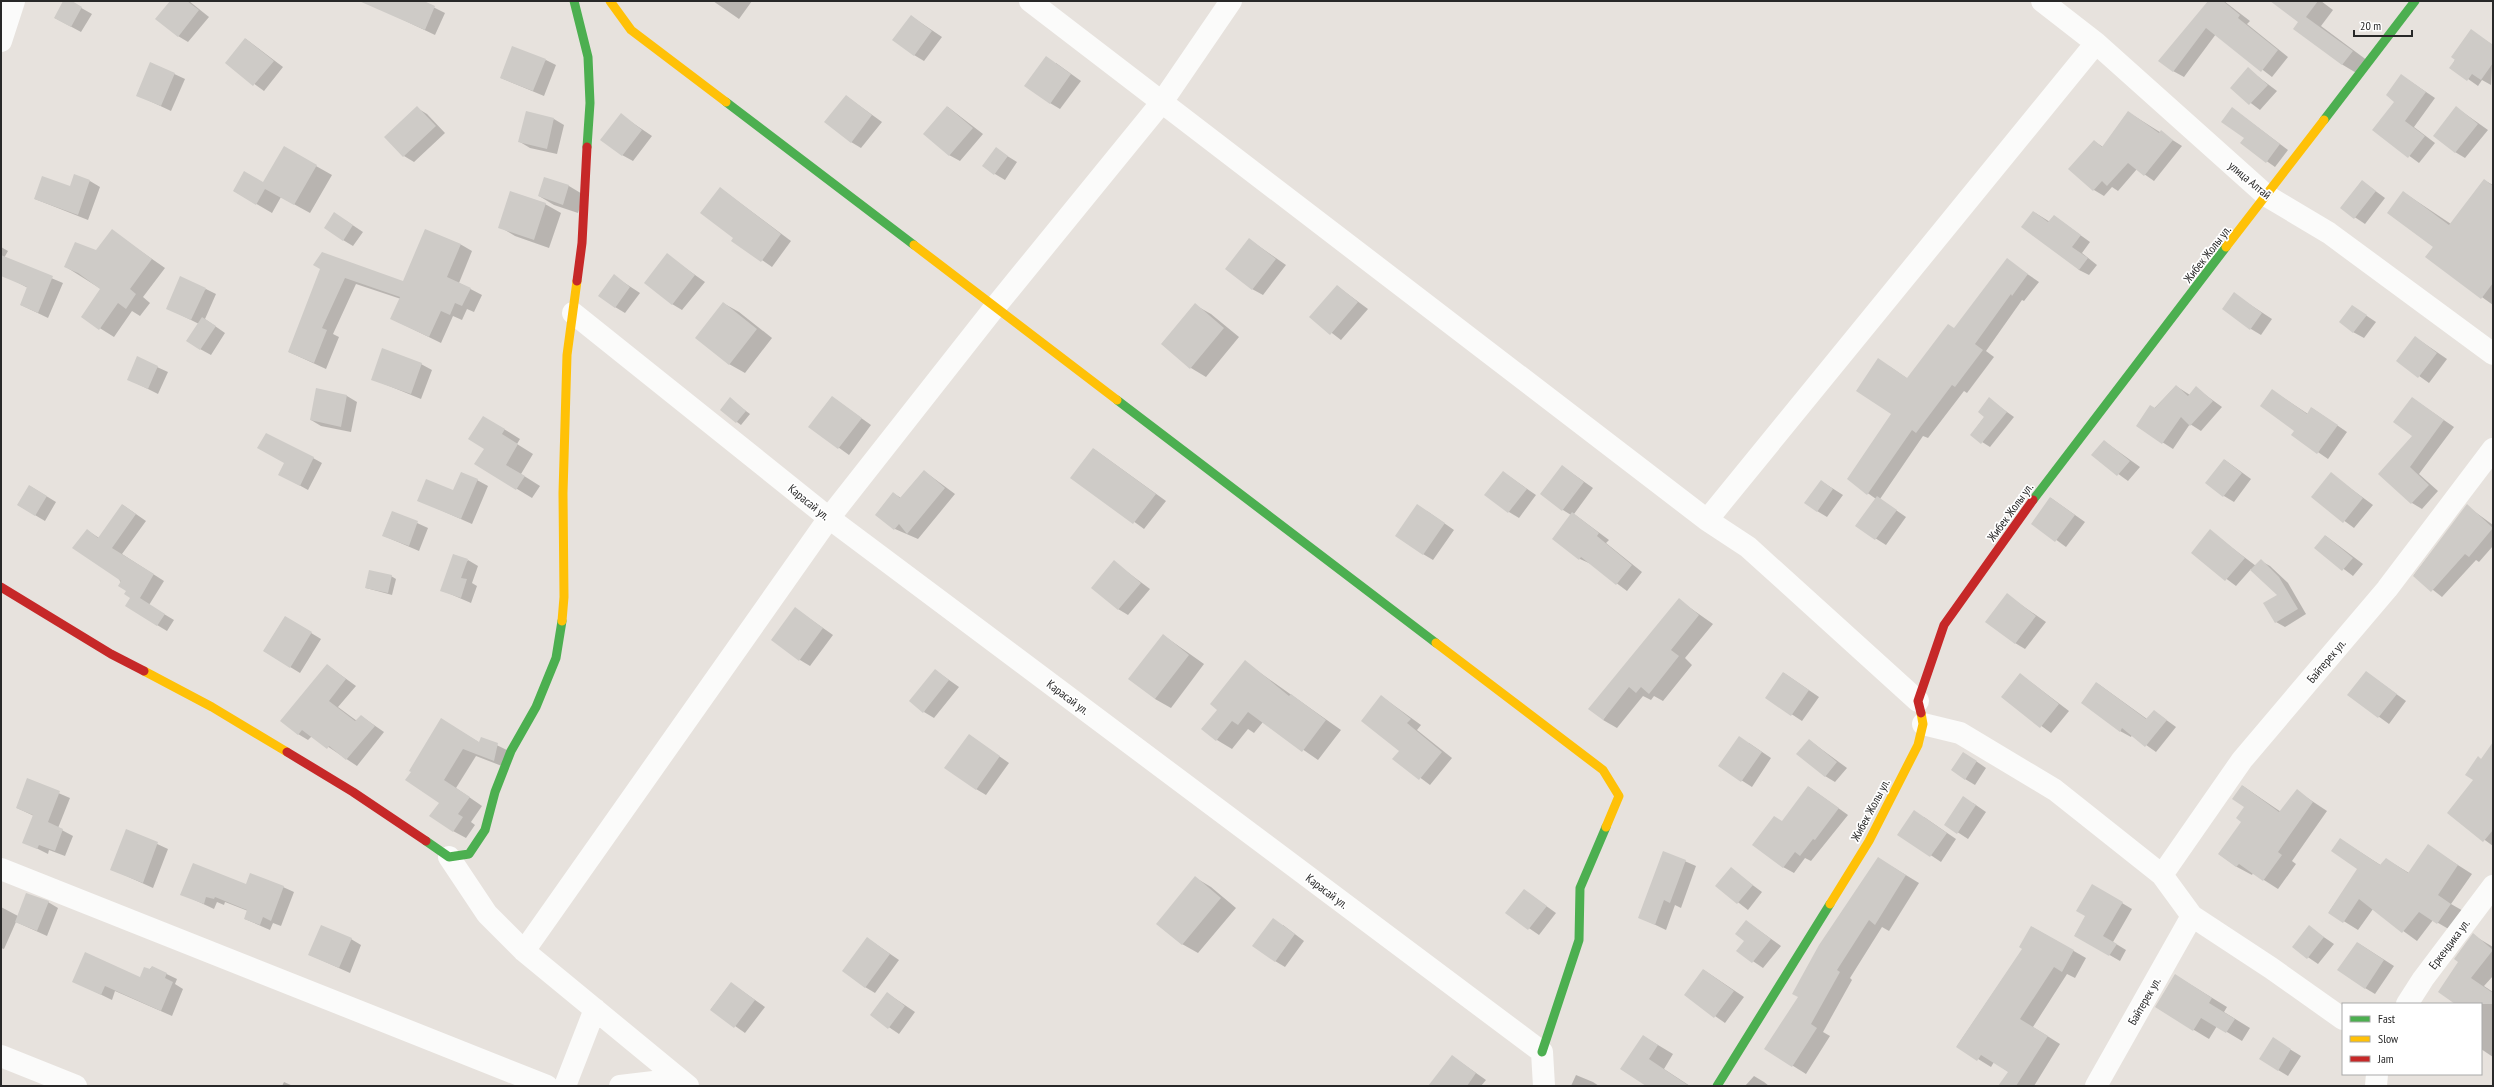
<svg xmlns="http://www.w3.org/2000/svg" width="2494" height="1087" font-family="'PT Sans Narrow',sans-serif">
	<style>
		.shadow { fill: #0003 }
		.building { fill: #cecbc7 }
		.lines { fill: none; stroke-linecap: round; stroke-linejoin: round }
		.street { stroke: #fbfbfa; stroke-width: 22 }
		.fast { stroke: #4caf50; stroke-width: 9 }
		.slow { stroke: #ffc107; stroke-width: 9 }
		.jam { stroke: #c62828; stroke-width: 9 }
		.labels { text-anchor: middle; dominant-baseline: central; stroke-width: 3.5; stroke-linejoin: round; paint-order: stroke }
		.street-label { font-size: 12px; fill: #282828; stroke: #fff }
	</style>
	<rect width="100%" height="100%" fill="#e7e2dd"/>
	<path class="shadow" d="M65 1H69L92 14 81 32 55 18Z
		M171 1H189L209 17 188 42 178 36Z
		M400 1H421L445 13 435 35 393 15Z
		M713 1H752L739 19Z
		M2209 1H2224L2250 21 2247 24 2288 57 2272 77 2216 34 2184 77 2173 71Z
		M2272 1H2321L2333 10 2321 26 2368 61 2358 74 2343 65 2295 28 2299 22Z
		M911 16 942 37 924 61 914 55Z
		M2471 31 2493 45 2491 85 2482 80 2478 86 2451 67Z
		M246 39 283 67 264 91 226 63Z
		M546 60 556 65 544 96 501 78Z
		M151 63 185 79 171 111 137 95Z
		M1056 63 1081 81 1060 109 1050 103Z
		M2248 69 2277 91 2260 110 2231 88Z
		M2401 75 2435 98 2414 127 2435 143 2419 163 2374 130 2396 102Z
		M846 96 882 122 861 148 851 142Z
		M948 107 983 134 960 161 949 155Z
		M417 108 427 114 445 133 414 162 404 156Z
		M2232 108 2288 150 2275 167 2241 143 2245 138Z
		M2457 108 2488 130 2465 158 2455 152Z
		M2128 112 2182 146 2154 181 2137 169 2118 191 2112 187 2104 196 2094 190 2069 169 2094 141 2103 147Z
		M621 115 652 136 633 161 622 155Z
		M554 119 564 125 557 154 530 148 520 142Z
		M284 148 332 175 310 213 281 197 272 213 234 191 264 183Z
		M996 149 1017 162 1005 180 995 174Z
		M545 178 569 186 584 195 578 213 554 205 539 196Z
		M2484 180 2493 185V305L2426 257 2434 246 2403 192 2451 224Z
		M90 181 100 187 88 220 35 199Z
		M2362 181 2385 198 2365 224 2341 208Z
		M720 188 791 241 772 267 733 240 734 238Z
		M545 204 561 213 549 248 515 236 500 227Z
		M2034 212 2050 222 2054 216 2090 242 2082 253 2097 265 2089 275 2079 270Z
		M345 220 363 232 353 246 343 240Z
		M112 231 165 268 143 297 150 303 140 316 132 311 114 337 82 317 101 289 66 267 96 252Z
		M1250 240 1286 265 1263 295 1252 289Z
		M460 244 472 251 459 283 482 295 474 312 467 309 462 320 453 316 441 343 392 319 401 299 356 284 333 334 339 337 326 369 289 352 321 269 404 282Z
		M1 247 8 251 4 258 63 283 48 318 21 305 28 288 13 280 1 270Z
		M667 255 705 282 682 310 672 304Z
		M2007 260 2039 282 2024 301 2022 300 1986 351 1994 357 1967 393 1964 391 1928 438 1923 436 1880 499 1906 517 1886 545 1856 526 1876 499 1848 479 1892 414 1889 366 1908 379 1955 329Z
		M614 276 640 293 625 313 615 307Z
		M1337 286 1368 309 1341 340 1311 317Z
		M206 289 216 294 205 319 225 333 211 355 200 349 199 324 167 308Z
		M2234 294 2272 319 2261 335 2251 329Z
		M723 303 739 312 772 338 745 373 729 364Z
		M1195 305 1211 314 1239 337 1206 377 1191 368 1162 344Z
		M2352 306 2376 322 2364 338 2353 332Z
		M2415 337 2447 359 2429 383 2398 361Z
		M421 364 432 370 421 399 372 379Z
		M157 367 168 372 158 394 128 379Z
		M2176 386 2190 395 2196 388 2222 407 2201 431 2190 424 2173 449 2137 426Z
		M317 390 347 396 357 402 351 432 321 426 311 420Z
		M2273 391 2308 414 2312 408 2347 432 2328 459 2293 435 2296 431Z
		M832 397 871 425 849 455 810 427Z
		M2412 398 2454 427 2419 474 2438 491 2422 509 2412 503 2379 474 2413 436Z
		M730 399 750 414 741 425 721 410Z
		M1989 399 2014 417 1990 447 1971 435 1985 416Z
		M499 426 520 439 517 444 533 454 521 474 540 486 532 498 476 464Z
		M2104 441 2140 467 2128 481 2092 455Z
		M1094 449 1166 501 1144 529 1106 501Z
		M313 458 322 463 308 490 288 479 285 463Z
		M2225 460 2251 479 2234 502 2224 496Z
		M1562 466 1593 488 1574 514 1609 540 1606 543 1642 572 1627 591 1591 564 1580 559 1571 515 1563 510Z
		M924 471 955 494 918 539 895 529 876 515 893 493 901 498Z
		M1503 472 1536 495 1519 518 1509 512Z
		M2331 474 2373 505 2354 528 2312 497Z
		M477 480 488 486 472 524 418 500 454 492Z
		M1821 481 1843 495 1827 517 1817 511Z
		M30 486 56 502 45 521 18 505Z
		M2051 498 2085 522 2066 547 2033 523Z
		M123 505 146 521 122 554 164 581 149 605 174 620 167 631 157 625 131 598 87 530 99 538Z
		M2467 506 2493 525V546L2479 562 2476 560 2442 597 2414 575Z
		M1427 511 1454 530 1433 560 1423 554Z
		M393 512 428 528 419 551 384 536Z
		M2210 531 2256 566 2261 561 2270 566 2288 583 2306 614 2285 627 2276 622 2279 595 2251 569 2236 586 2192 553Z
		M2326 536 2363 564 2353 576 2316 548Z
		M468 560 478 566 472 583 477 586 471 603 441 590Z
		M1114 562 1150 589 1128 615 1118 609Z
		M391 576 396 579 392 595 366 588Z
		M2007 595 2046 622 2025 649 2015 643Z
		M1679 600 1713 624 1685 658 1692 665 1663 701 1654 696 1651 700 1643 696 1617 728 1603 720Z
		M796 609 833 635 810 666 800 660Z
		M285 617 321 639 300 673 264 651Z
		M1163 635 1204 664 1171 708 1155 699Z
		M1245 662 1341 730 1318 760 1263 722 1254 733 1248 729 1232 749 1217 740 1219 710Z
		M327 665 356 686 338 707 357 721 361 716 384 732 357 766 312 736 308 740 298 734Z
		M935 670 959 687 934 718 924 712Z
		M2366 672 2406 701 2389 724 2349 695Z
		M1784 673 1819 697 1802 721 1767 698Z
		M2020 674 2069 711 2051 733 2002 697Z
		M2097 683 2147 719 2154 711 2176 727 2156 752 2132 735 2131 737 2120 731Z
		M1381 696 1421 725 1417 730 1452 758 1430 785 1394 758 1400 751Z
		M442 720 480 743 482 738 511 752 507 768 476 756 456 788 482 806 471 822 475 825 466 838 453 831 440 802Z
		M969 735 1009 763 986 795 976 789Z
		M1809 740 1847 768 1835 782 1825 776Z
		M1749 743 1771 758 1752 787 1719 766Z
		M2493 744V846L2448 813 2474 780 2479 758 2482 760Z
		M1973 759 1986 768 1975 785 1965 779Z
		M28 780 70 798 58 828 73 836 65 856 49 850 48 854 24 842 34 816 17 808Z
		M2243 786 2281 812 2297 791 2327 811 2292 861 2296 864 2278 889 2253 873 2252 875 2237 867 2219 854 2243 821 2245 807Z
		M1809 787 1848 815 1811 861 1805 858 1794 873 1783 867V822Z
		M1973 803 1986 812 1968 839 1945 824Z
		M1924 817 1956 839 1941 862 1899 834Z
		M127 830 168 849 153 888 111 869Z
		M2340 839 2382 866 2386 859 2409 873 2428 846 2472 874 2451 904 2465 912 2452 931 2433 920 2417 941 2373 909 2358 930 2329 912 2359 869Z
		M1664 852 1696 866 1681 908 1675 905 1666 930 1639 917Z
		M1891 866 1919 883 1889 931 1882 927 1850 978 1852 980 1823 1032 1830 1036 1806 1074 1766 1049Z
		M1731 869 1762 892 1748 910 1717 886Z
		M1196 878 1211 887 1236 908 1198 953 1182 944Z
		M247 885 283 887 294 892 281 926 273 923 270 930 245 919 248 911 225 902 224 905 217 902 214 909 182 894Z
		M2092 885 2132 909 2113 942 2126 950 2120 961 2075 935 2086 916Z
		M1524 890 1556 913 1539 935 1507 913Z
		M48 902 58 908 47 936 16 922 4 949 1 948V907L18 916Z
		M1746 921 1781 946 1763 968 1738 951 1745 941Z
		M1283 925 1304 941 1285 967 1275 961Z
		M2032 927 2086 958 2075 978 2067 974 2033 1027 2060 1044 2034 1086H1999L2009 1072 1994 1062 1991 1067 1957 1046 2023 949Z
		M2309 927 2334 944 2318 964 2293 947Z
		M2473 935 2493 947V976L2484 986 2493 992V1057L2481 1049V1004H2457L2459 962Z
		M867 938 899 960 875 993 865 987Z
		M351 939 361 945 350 973 310 955Z
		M2358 943 2394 966 2375 994 2365 988Z
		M152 967 177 979 175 984 183 989 172 1016 115 991 112 1000 73 981 140 978Z
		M1704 970 1744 997 1725 1023 1685 995Z
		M2175 975 2227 1007 2224 1012 2250 1028 2242 1041 2217 1026 2209 1039 2156 1007Z
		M731 983 765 1007 745 1033 711 1009Z
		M887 993 915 1012 899 1034 871 1015Z
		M1643 1036 1673 1054 1664 1069 1690 1086H1648Z
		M2283 1045 2301 1056 2288 1076 2278 1070Z
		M1452 1056 1486 1080 1481 1086H1437Z
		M1576 1075 1593 1082 1599 1086H1571Z
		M1754 1076 1764 1082 1769 1086H1745Z
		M284 1082 293 1086H282Z"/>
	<path class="building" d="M63 1H72L82 7 71 27 54 18Z
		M170 1H187L199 10 178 37 155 19Z
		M359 1H424L435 6 425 30Z
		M2208 1H2223L2240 15 2238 18 2278 50 2261 72 2206 28 2173 72 2158 61Z
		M2270 1H2318L2306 17 2353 51 2342 65 2293 29 2298 22Z
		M911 15 932 31 914 56 892 40Z
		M2471 29 2493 45V63L2481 80 2472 74 2467 81 2449 68 2455 60 2451 57Z
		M245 38 274 61 253 86 225 63Z
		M512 46 546 59 533 91 500 78Z
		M1046 56 1071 74 1050 104 1024 86Z
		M150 62 175 73 161 106 136 96Z
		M2248 67 2268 85 2249 105 2230 88Z
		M2401 74 2426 92 2405 121 2425 136 2408 158 2372 130 2394 102 2386 95Z
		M846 95 872 115 851 143 824 122Z
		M417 106 436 126 403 157 384 137Z
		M947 106 973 128 949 156 923 134Z
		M2456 106 2478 124 2455 153 2433 136Z
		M2232 107 2280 144 2266 163 2240 143 2244 138 2221 122Z
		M526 111 554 118 547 149 518 142Z
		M2128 111 2159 133 2161 130 2173 140 2144 176 2128 163 2107 186 2102 181 2093 191 2068 169 2094 140 2102 147Z
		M621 113 642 130 622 156 600 140Z
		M284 146 317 165 294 205 265 189 256 205 233 191 244 171 263 182Z
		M996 147 1008 156 994 175 982 166Z
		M74 174 90 180 78 215 34 199 42 176 70 186Z
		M544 177 569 185 563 205 538 196Z
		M2484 179 2493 186V283L2481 299 2425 257 2433 247 2387 213 2403 191 2449 225Z
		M2362 180 2376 191 2354 219 2340 208Z
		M720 187 781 234 761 262 731 241 733 238 700 213Z
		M510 191 546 203 534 240 498 228Z
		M2033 211 2048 222 2054 215 2081 235 2072 247 2088 258 2079 270 2021 227Z
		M334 212 353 225 343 241 324 228Z
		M112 229 152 259 130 289 136 294 126 309 118 303 99 330 81 317 100 289 78 273 64 267 75 242 96 250Z
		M425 229 461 244 447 277 471 288 462 306 455 303 450 315 441 311 429 337 390 319 400 297 345 278 322 328 327 330 314 363 288 352 320 269 313 265 322 252 403 281Z
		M1249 238 1276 259 1252 290 1225 269Z
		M667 253 695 275 672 305 644 283Z
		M1 255 53 276 38 313 20 305 27 287 1 276Z
		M2007 258 2028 274 2012 296 2011 294 1975 344 1983 350 1955 387 1952 385 1916 433 1912 430 1867 495 1847 479 1891 414 1856 391 1878 358 1907 378 1948 324 1954 328Z
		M614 274 630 287 615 308 598 296Z
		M180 276 206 288 191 320 166 309Z
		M1337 285 1358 302 1330 335 1309 317Z
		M2234 292 2262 313 2250 330 2222 309Z
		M723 302 757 329 729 365 695 338Z
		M1195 303 1224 328 1190 369 1161 344Z
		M2352 305 2367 315 2353 333 2339 322Z
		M202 317 216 326 200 350 186 341Z
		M2415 336 2437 353 2418 378 2396 361Z
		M382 348 422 363 411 394 371 380Z
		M137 356 158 366 148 389 127 380Z
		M2176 385 2188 396 2196 386 2213 401 2190 426 2181 417 2162 444 2136 426 2150 405 2155 408Z
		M316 388 347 395 341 427 310 420Z
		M2272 389 2307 414 2311 407 2338 425 2317 454 2291 435 2294 431 2260 406Z
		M832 396 862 418 838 449 808 427Z
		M730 397 746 411 736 423 720 410Z
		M1989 397 2007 412 1981 444 1970 435 1984 417 1978 412Z
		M2412 397 2444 420 2410 467 2429 485 2411 504 2378 474 2412 436 2393 422Z
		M483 416 505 429 502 434 518 444 506 465 525 476 516 490 474 464 484 449 468 439Z
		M266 433 314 457 300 486 278 475 284 463 257 448Z
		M2104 440 2130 461 2117 476 2091 455Z
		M1093 448 1156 494 1133 524 1070 478Z
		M2224 459 2242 473 2223 497 2205 483Z
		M1562 465 1584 482 1562 511 1540 494Z
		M924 470 945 488 907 534 899 524 894 530 875 515 893 492 900 498Z
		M1503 471 1527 489 1508 513 1484 495Z
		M461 472 478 479 461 519 417 501 426 479 453 490Z
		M2331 472 2363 498 2343 523 2311 497Z
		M1821 480 1833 489 1817 512 1804 503Z
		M29 485 47 496 35 516 17 505Z
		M1877 496 1897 510 1875 540 1855 526Z
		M2050 497 2075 515 2055 542 2031 524Z
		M122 504 136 514 112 548 154 574 140 598 165 614 157 626 125 606 130 598 124 594 126 591 118 586 121 581 72 548 87 529 98 538Z
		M1417 504 1445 523 1423 555 1395 536Z
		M2467 504 2493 528 2469 557 2465 554 2431 592 2413 576Z
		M392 511 418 521 409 546 382 536Z
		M1572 512 1599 533 1597 536 1632 565 1616 585 1581 557 1579 560 1552 539Z
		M2210 529 2245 558 2225 581 2191 553Z
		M2325 535 2353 558 2342 571 2314 548Z
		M453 554 468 559 461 578 467 579 461 598 440 591Z
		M2261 559 2279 577 2298 609 2275 623 2263 603 2277 595 2250 570Z
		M1114 560 1141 583 1118 610 1091 588Z
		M369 570 392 575 388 593 365 588Z
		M2007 593 2036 616 2015 644 1985 622Z
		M1679 598 1699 615 1671 650 1679 656 1649 694 1641 687 1636 693 1629 687 1603 720 1588 709Z
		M795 607 823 628 799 661 771 640Z
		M285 616 312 632 290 668 263 651Z
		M1163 634 1189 655 1155 699 1128 679Z
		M1245 660 1289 696 1291 694 1326 720 1302 752 1248 712 1238 725 1232 721 1216 741 1201 729 1217 710 1210 704Z
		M327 664 346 679 329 701 355 721 361 715 375 726 346 760 329 746 327 749 302 730 298 735 280 721Z
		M935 669 949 680 923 713 909 701Z
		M2366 671 2397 694 2378 718 2347 695Z
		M1783 672 1809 690 1791 716 1765 698Z
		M2020 673 2059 704 2040 728 2001 697Z
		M2096 682 2146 719 2154 710 2167 720 2145 747 2122 728 2120 732 2081 703Z
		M1381 695 1411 719 1407 723 1442 752 1419 780 1392 759 1399 751 1361 721Z
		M441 718 479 742 481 737 498 743 494 761 463 749 444 780 470 797 458 814 463 817 453 832 429 816 439 803 405 780 411 772 409 771Z
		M969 734 1000 756 976 790 944 768Z
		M1739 736 1762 752 1741 782 1718 766Z
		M1809 739 1837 762 1825 777 1796 754Z
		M2493 742V830L2483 842 2447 813 2473 780 2465 775 2478 756 2481 759Z
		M1963 752 1977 761 1965 780 1951 770Z
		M27 778 60 791 48 822 63 829 55 851 39 845 37 849 22 843 33 815 16 808Z
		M2242 785 2279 812 2297 789 2313 802 2278 852 2282 855 2263 881 2239 864 2236 867 2218 854 2241 822 2236 818 2244 807 2232 799Z
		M1808 786 1839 808 1815 840 1813 839 1800 856 1795 852 1783 868 1752 845 1774 816 1782 821Z
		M1963 796 1976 805 1957 834 1944 825Z
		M1914 810 1947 833 1930 857 1897 835Z
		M126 829 158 842 143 883 110 870Z
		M2340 838 2380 865 2386 858 2408 873 2428 844 2458 865 2438 895 2451 904 2437 924 2419 912 2402 933 2359 899 2343 923 2328 913 2357 869 2331 851Z
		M1663 851 1686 860 1670 903 1664 900 1655 925 1638 918Z
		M1878 857 1906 875 1875 925 1869 920 1837 970 1840 972 1811 1024 1817 1028 1792 1067 1764 1049 1798 997 1792 994 1819 945Z
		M193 863 246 884 250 873 284 886 271 921 263 917 260 925 244 919 247 910 215 897 214 899 206 897 204 904 180 895Z
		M1731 867 1753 885 1737 904 1715 886Z
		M1195 876 1221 898 1182 945 1156 924Z
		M2092 884 2123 902 2103 936 2117 944 2109 956 2074 936 2085 916 2076 911Z
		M1524 889 1547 906 1528 930 1505 913Z
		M26 893 49 901 37 931 15 922Z
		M1273 918 1295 934 1275 962 1252 946Z
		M1746 920 1771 939 1752 963 1736 951 1744 941 1735 934Z
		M321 925 352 938 339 968 308 955Z
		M2309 925 2324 937 2307 959 2292 947Z
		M2031 926 2074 950 2062 972 2054 967 2020 1019 2048 1036 2016 1086H1998L2008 1072 1981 1055 1977 1061 1956 1047 2022 949 2019 947Z
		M2473 933 2493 950 2471 978 2493 993V1004H2455L2438 992 2458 962 2454 959Z
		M867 937 890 954 865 988 842 971Z
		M2357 942 2384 960 2365 989 2337 970Z
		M85 952 140 977 144 967 150 969 152 966 167 973 165 978 173 982 161 1011 105 986 101 995 72 982Z
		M1703 969 1734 991 1714 1018 1684 995Z
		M2175 974 2212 998 2209 1003 2235 1019 2226 1033 2201 1018 2193 1031 2155 1007Z
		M731 982 755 1000 734 1028 710 1010Z
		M887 992 905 1006 888 1029 870 1015Z
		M1643 1035 1658 1045 1649 1059 1689 1086H1646L1620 1069Z
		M2273 1037 2291 1049 2278 1071 2259 1059Z
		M1452 1055 1476 1073 1467 1086H1428Z"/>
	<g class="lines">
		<path class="street" d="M1030 1 1707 520 1748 547 1918 701
			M2042 1 2096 43 2267 196 2329 233 2493 354
			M1 41 14 1
			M573 313 829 518 1542 1052 1544 1086
			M1707 520 2096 43
			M1923 724 1960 733 2055 790 2162 875 2192 916 2271 968 2343 1019
			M449 857 487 914 524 951 688 1086
			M1 869 547 1086
			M2162 875 2242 760 2387 589 2493 449
			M524 951 829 518 995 307 1162 102 1231 1
			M2407 1004 2423 979 2493 886
			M1 1056 76 1086
			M565 1086 595 1009
			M620 1086 679 1079
			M2096 1086 2192 916
			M2376 1086 2377 1074"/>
		<path class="fast" d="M574 1 588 57 590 103 587 147
			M726 102 914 245
			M2324 120 2415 1
			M1117 400 1436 643
			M2033 500 2226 247
			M426 841 449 857 469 854 485 830 495 792 511 751 536 707 556 658 562 621
			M1542 1052 1579 940 1580 888 1606 827
			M1717 1086 1830 904"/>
		<path class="slow" d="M610 1 631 30 726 102
			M914 245 1117 400
			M2226 247 2324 120
			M562 621 564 597 563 493 567 355 577 281
			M1436 643 1603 770 1619 796 1606 827
			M144 671 212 707 287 752
			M1830 904 1869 841 1918 745 1923 724 1921 713"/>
		<path class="jam" d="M577 281 582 243 587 147
			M1 587 111 654 144 671
			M1921 713 1918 701 1944 625 2033 500
			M287 752 353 792 426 841"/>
	</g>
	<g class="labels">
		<g class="street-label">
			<text transform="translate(2250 180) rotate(40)">улица Алтай</text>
			<text transform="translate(2207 254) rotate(-52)">Жибек Жолы ул.</text>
			<text transform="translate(809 502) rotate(39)">Карасай ул.</text>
			<text transform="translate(2010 512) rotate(-54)">Жибек Жолы ул.</text>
			<text transform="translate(2326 661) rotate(-50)">Байтерек ул.</text>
			<text transform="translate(1068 697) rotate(37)">Карасай ул.</text>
			<text transform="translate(1870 810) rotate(-62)">Жибек Жолы ул.</text>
			<text transform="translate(1327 891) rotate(37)">Карасай ул.</text>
			<text transform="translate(2449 944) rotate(-53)">Еркендика ул.</text>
			<text transform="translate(2144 1001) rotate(-60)">Байтерек ул.</text>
		</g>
	</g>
	<rect width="2494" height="1087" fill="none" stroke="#282828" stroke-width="4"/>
	<rect x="2342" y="1003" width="140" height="72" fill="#ffffff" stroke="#a9a9a9"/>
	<rect x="2350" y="1016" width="20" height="6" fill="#4caf50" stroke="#a9a9a9"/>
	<text x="2378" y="1023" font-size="12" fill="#282828">Fast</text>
	<rect x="2350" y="1036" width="20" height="6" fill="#ffc107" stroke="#a9a9a9"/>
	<text x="2378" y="1043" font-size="12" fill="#282828">Slow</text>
	<rect x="2350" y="1056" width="20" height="6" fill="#c62828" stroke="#a9a9a9"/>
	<text x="2378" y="1063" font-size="12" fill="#282828">Jam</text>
	<path d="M2354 30v6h58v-6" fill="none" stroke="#282828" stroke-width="2"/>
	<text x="2360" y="30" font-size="12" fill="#282828" stroke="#ffffff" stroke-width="3" paint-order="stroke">20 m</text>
</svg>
